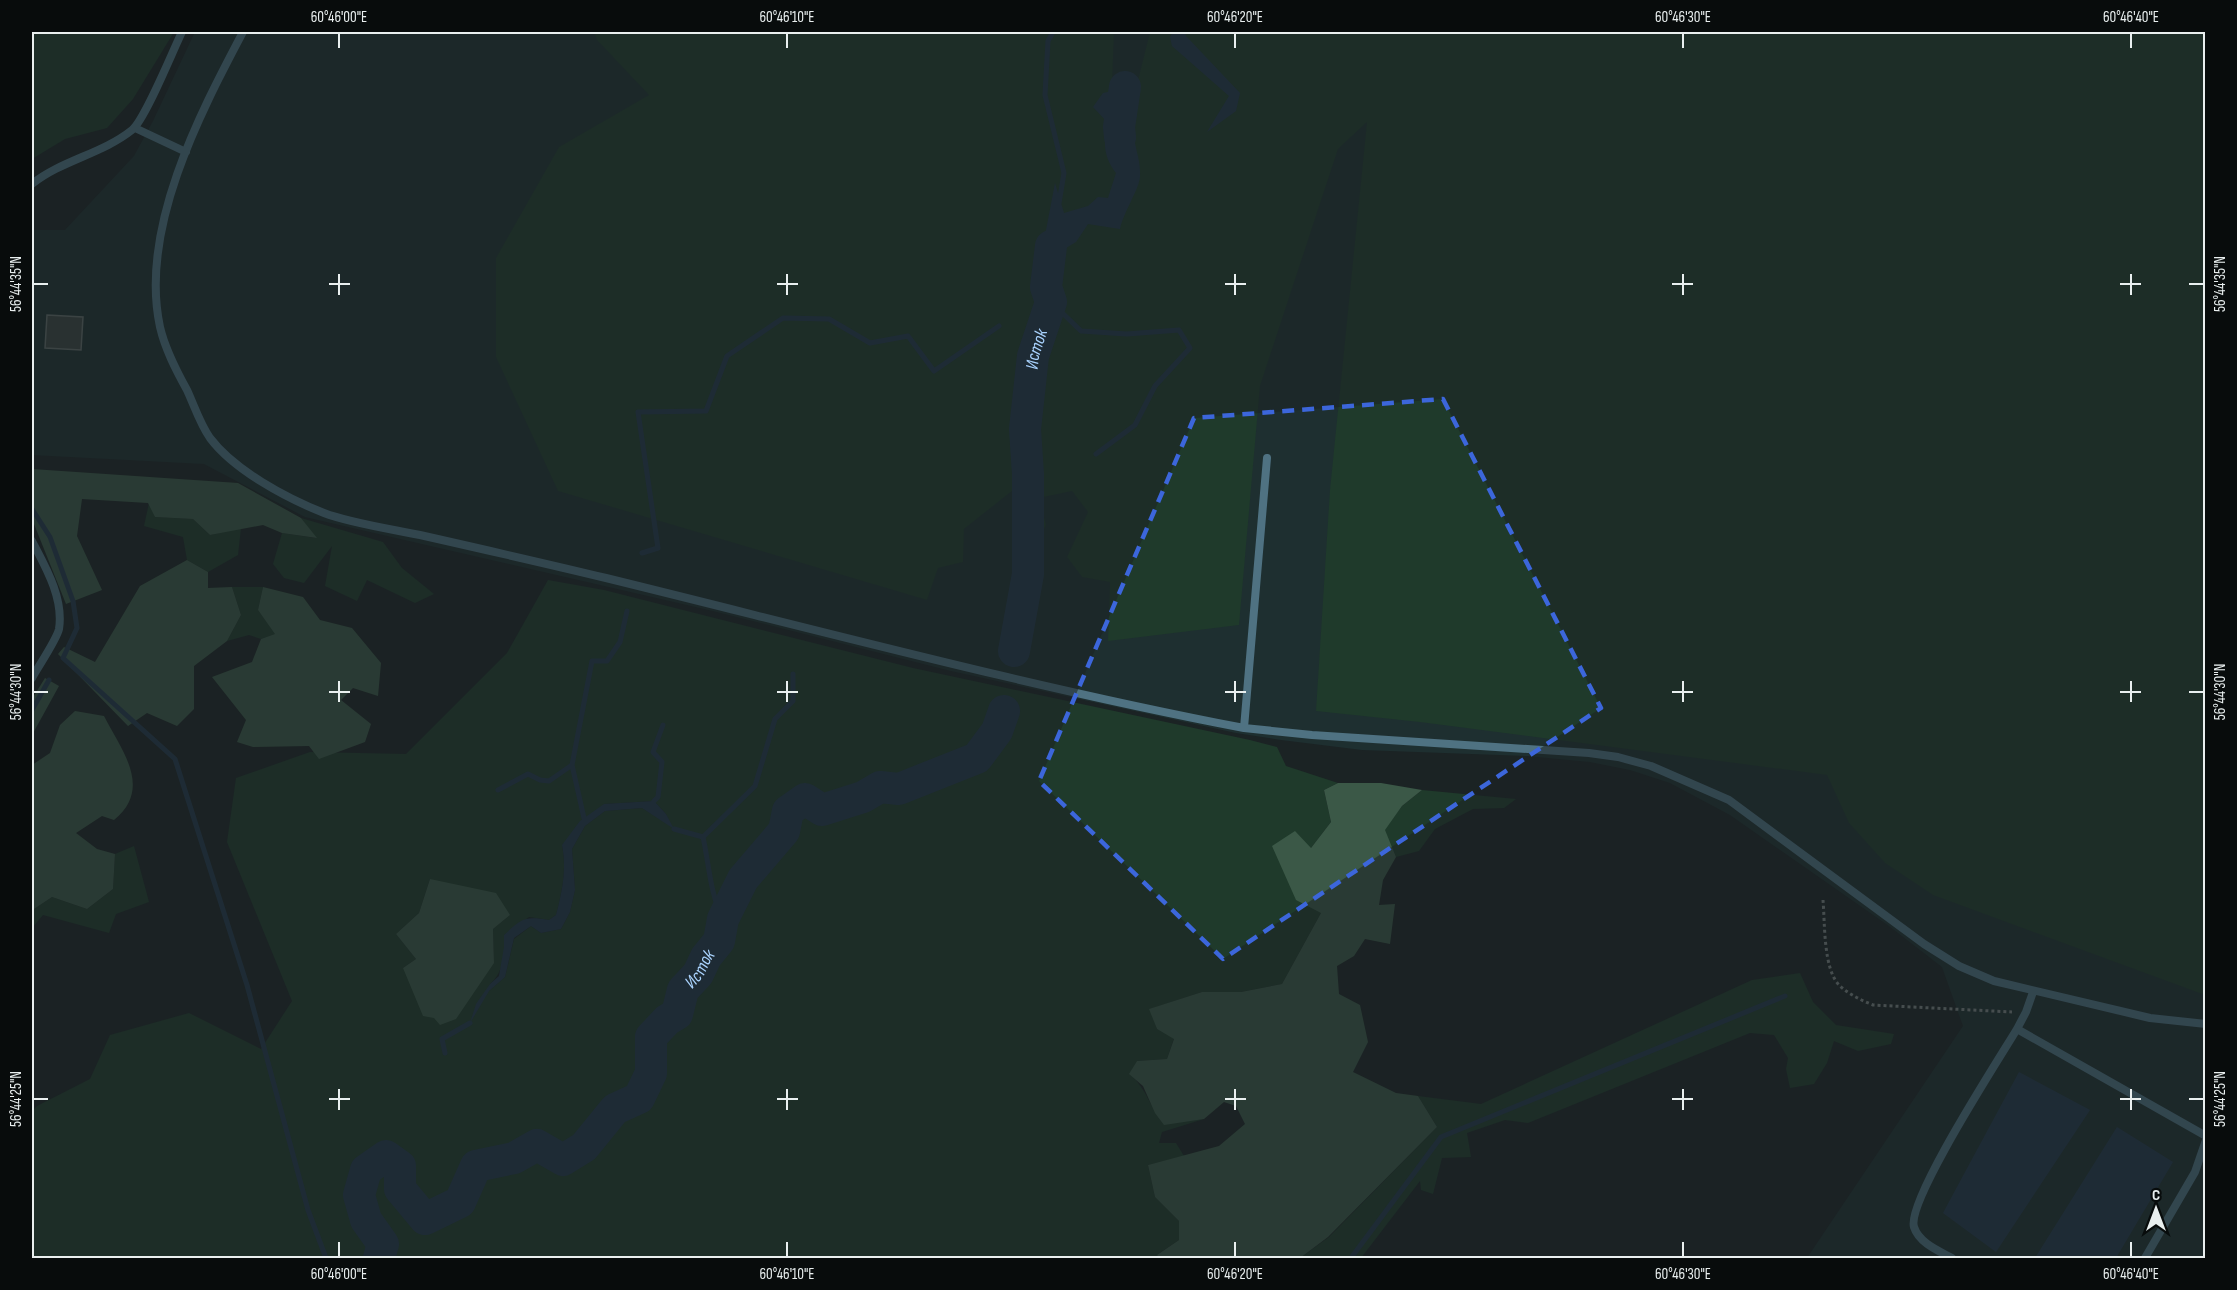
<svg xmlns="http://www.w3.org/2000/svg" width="2237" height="1290" font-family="'Sofia Sans Condensed',sans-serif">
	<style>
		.built { fill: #1e2f30 }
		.green { fill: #1f3a2b; fill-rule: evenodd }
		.forest { fill: #3b5847 }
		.water { fill: #23374b }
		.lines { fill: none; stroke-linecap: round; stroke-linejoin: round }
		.stream { stroke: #23374b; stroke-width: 5 }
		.river { stroke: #23374b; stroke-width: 32 }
		.building { fill: #3b4442; stroke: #626b69; stroke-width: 1.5 }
		.path { stroke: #7a8182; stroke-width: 3; stroke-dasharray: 3 3; stroke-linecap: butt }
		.lane { stroke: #4f7282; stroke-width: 8 }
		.marked { fill: none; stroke: #3c66db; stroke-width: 4.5; stroke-dasharray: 12 8; stroke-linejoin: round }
		.ticks { fill: none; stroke: #e9efef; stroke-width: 2 }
		.labels { text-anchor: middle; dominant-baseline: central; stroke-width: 6; stroke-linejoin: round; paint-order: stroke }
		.water-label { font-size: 18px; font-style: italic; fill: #a9d2fd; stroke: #080c0c }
		.neatline { fill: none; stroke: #e9efef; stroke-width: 2 }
		.ticks-label { font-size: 15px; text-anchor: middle; fill: #e9efef }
	</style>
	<rect width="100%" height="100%" fill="#1b2324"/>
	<path class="built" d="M195 32H2205V1258H1807L1963 1026 1942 967 1889 926 1730 815 1670 783 1630 770 1590 762 1527 756 1362 750 1281 740 1236 733 951 671 713 611 305 517 204 464 32 455V230H65L134 156 153 121Z"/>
	<path class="green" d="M32 32H174L133 99 107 128 65 139 32 159Z
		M594 32H1114L1112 86 1136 88 1150 32H2205V995L1933 895 1885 863 1849 823 1827 775 1420 722 1316 711 1330 490 1367 122 1338 149 1260 386 1239 625 1108 641 1110 582 1082 577 1067 557 1088 512 1072 491 1039 498 1046 525 1034 550 1021 538 1033 511 1012 491 964 529 963 562 938 568 927 600 558 491 496 357V258L559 147 649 95 597 40Z
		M149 503 155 517 193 519 210 535 241 528 238 555 208 572 187 560 183 537 144 526Z
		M301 518 383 542 402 568 434 594 415 603 367 580 357 601 325 586 332 546 304 583 284 578 273 564 282 533 316 538Z
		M548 580 604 590 913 668 1250 740 1277 747 1286 766 1338 783 1324 790 1331 822 1311 848 1321 913 1282 984 1241 992H1202L1150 1009 1157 1029 1174 1038 1167 1059 1137 1061 1130 1074C1148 1091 1149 1106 1164 1124L1204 1119 1162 1132 1159 1143H1176L1184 1156 1148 1165 1155 1197 1179 1221V1240L1158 1254 1160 1258H32V1111L37 1106 90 1079 110 1035 189 1013 261 1049 292 1001 227 842 236 778 310 752 406 754 507 653ZM654 801 666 814 672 827 642 808 605 811 585 826 572 849 575 890 570 912 561 929 541 933 531 926 514 939 505 977 489 991 490 984C504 972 505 953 504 935L529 917 549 920 556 915C562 892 567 870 562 845L604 804ZM430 879 510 915 493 929 494 963 403 968 416 959 396 934 419 913Z
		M232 587H263L258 610 276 634 261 639 249 635 227 641 241 615Z
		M1422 790 1516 799 1504 808 1473 809 1435 829 1419 851 1396 857 1384 830 1402 806Z
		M134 846 149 902 116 914 109 933 43 915 32 928V908L34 909 52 897 87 909 113 889 115 854Z
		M1800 973 1813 1002 1836 1025 1894 1034 1891 1044 1858 1051 1834 1041 1827 1063 1814 1084 1790 1088 1786 1069 1788 1058 1774 1035 1750 1033 1528 1123 1505 1120 1467 1133 1471 1157 1442 1158 1433 1194 1421 1190 1420 1181 1361 1258H1300L1329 1237 1437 1127 1418 1096 1481 1104 1752 980Z"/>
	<path class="forest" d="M32 469 238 483 301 518 317 538 282 533 263 525 210 535 193 519 155 517 148 503 82 499 77 536 102 590 66 604 32 519Z
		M187 560 208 572V588L232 587 241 615 227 641 194 666V709L177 726 147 713 128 726 58 654 64 647 95 662 140 586Z
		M263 587 303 597 320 620 352 628 381 663 378 696 353 688 341 700 371 724 365 742 319 759 309 746 253 747 237 742 246 720 212 677 252 662 261 639 275 634 258 610Z
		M45 678 59 686 32 735V699Z
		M75 711 104 716C122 751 153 788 114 820L102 816 76 833 97 849 115 854 113 889 87 909 52 897 34 909 32 908V765L50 753 60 725Z
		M1338 783H1381L1422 790 1402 806 1385 830 1396 857 1383 880 1379 905 1395 904 1390 944 1365 939 1354 956 1337 966 1339 994 1360 1005 1368 1042 1353 1072 1396 1093 1418 1096 1437 1127 1328 1237 1300 1258H1160L1157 1255 1179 1240V1221L1155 1197 1148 1165 1219 1146 1245 1124 1236 1106 1224 1102 1204 1119 1164 1125 1155 1113 1143 1086 1129 1074 1137 1061 1167 1059 1174 1039 1157 1029 1149 1009 1202 992H1241L1282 984 1321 913 1296 900 1272 846 1295 831 1311 848 1331 822 1324 790Z
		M430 879 496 893 510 915 493 929 494 963 456 1019 440 1025 434 1018 423 1016 403 968 416 959 396 934 419 913Z"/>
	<path class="water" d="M1173 32H1185L1186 36 1240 93 1236 111 1207 132 1229 96 1172 46 1170 37Z
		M1118 90 1128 100 1137 115C1128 140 1141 152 1140 176 1140 188 1123 213 1120 229L1088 224 1076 242 1061 251 1046 287 1043 246 1055 183 1064 213 1088 206 1098 197 1108 198 1116 173C1104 158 1102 141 1109 124L1093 107 1103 93Z
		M654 801 666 814 674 829 642 808 605 811 585 826 572 849 575 890 570 912 561 929 541 933 531 926 514 938 505 977 489 991 470 1023 476 1004 490 984 499 976 504 947V935C522 918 525 916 549 920L556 915C562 892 567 869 562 845L580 821 604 804Z
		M2019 1072 2090 1110 1996 1252 1943 1213Z
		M2117 1127 2173 1162 2116 1258H2035Z"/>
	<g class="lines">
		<path class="stream" d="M1053 32 1048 41 1045 95 1064 173 1059 203
			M1051 302 1081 331 1127 334 1179 330 1190 348 1155 386 1135 425 1096 454
			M32 509 50 537 73 601 77 628 63 658 175 759 247 985 308 1210 326 1258
			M642 553 658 548 638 412 706 411 727 356 783 318 829 319 870 343 908 336 934 371 999 326
			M32 710 49 680
			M498 790 528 774 540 780 549 781 572 765
			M654 801 658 797 662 762 653 752 663 725
			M584 818 572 765 592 661H607L620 642 627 611
			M674 829 703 837C709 864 710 894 723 919
			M703 837 755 786 775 719 793 701V674
			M445 1053 442 1039 470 1023
			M1351 1258 1441 1137 1785 996"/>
		<g class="river">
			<path d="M1120 137 1119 127 1125 87"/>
			<path id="s1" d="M1014 651 1028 574V474L1025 429 1033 356 1051 302 1046 287 1051 246"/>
			<path id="s2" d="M379 1258 383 1244 366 1220 359 1195 366 1170 386 1156 400 1166V1189L425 1219 460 1202 476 1166 514 1158 537 1145 563 1160 584 1147 615 1109 639 1098 651 1073V1037L667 1020 677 1014 683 990 698 974 706 957 719 941 723 919 743 879 784 831 788 811 805 799 822 810 863 797 880 787 899 789 977 758 997 731 1004 711"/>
		</g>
	</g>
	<path class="building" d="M47 315 83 317 81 350 45 348Z"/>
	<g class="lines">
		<path class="path" d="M1823 900C1825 923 1823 970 1840 986 1850 995 1861 1000 1873 1005L2012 1012"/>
		<path class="lane" d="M243 32C199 115 139 230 160 327 165 349 176 370 187 390 194 405 200 424 210 438 234 470 286 498 324 513 350 523 391 529 420 535 482 549 544 563 606 578 818 630 1030 687 1244 728
			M135 128 186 152
			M32 184C62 160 102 154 132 130 145 120 173 50 182 32
			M1267 458 1244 728 1312 735 1589 753 1618 757 1651 766 1729 800 1924 944 1959 966 1994 981 2150 1018 2206 1024
			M32 541C45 566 64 598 59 629 57 639 38 667 32 678
			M2017 1029 2206 1136
			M1952 1258C1939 1251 1919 1243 1914 1227 1906 1202 1999 1059 2017 1029L2026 1012 2033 992
			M2145 1258 2195 1172 2206 1140"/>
	</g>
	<path d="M0 0H2237V1290H0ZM1443 399 1601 708 1223 959 1039 781 1194 418Z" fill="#1b2324" fill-opacity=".55" fill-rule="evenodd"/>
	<path class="marked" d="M1443 399 1601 708 1223 959 1039 781 1194 418Z"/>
	<path class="ticks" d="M339 33V48M787 33V48M1235 33V48M1683 33V48M2131 33V48M339 274V295M787 274V295M1235 274V295M1683 274V295M2131 274V295M33 284H48M329 284H350M777 284H798M1225 284H1246M1672 284H1693M2120 284H2141M2189 284H2204M339 681V702M787 681V702M1235 681V702M1683 681V702M2131 681V702M33 692H48M329 692H350M777 692H798M1225 692H1246M1672 692H1693M2120 692H2141M2189 692H2204M339 1089V1110M787 1089V1110M1235 1089V1110M1683 1089V1110M2131 1089V1110M33 1099H48M329 1099H350M777 1099H798M1225 1099H1246M1672 1099H1693M2120 1099H2141M2189 1099H2204M339 1242V1257M787 1242V1257M1235 1242V1257M1683 1242V1257M2131 1242V1257"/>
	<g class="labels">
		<g class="water-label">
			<text stroke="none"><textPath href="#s1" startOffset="304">Исток</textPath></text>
			<text stroke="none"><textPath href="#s2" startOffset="624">Исток</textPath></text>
		</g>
	</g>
	<rect width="2237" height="1290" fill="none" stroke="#080c0c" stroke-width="66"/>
	<g transform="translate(2156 1209)" stroke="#080c0c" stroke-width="4.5" paint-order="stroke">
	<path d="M0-4.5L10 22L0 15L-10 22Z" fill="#e9efef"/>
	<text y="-9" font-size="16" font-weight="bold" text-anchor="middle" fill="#e9efef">С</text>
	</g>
	<rect x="33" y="33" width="2171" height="1224" class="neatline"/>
	<g class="ticks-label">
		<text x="339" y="22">60°46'00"E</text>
		<text x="787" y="22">60°46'10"E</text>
		<text x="1235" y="22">60°46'20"E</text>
		<text x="1683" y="22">60°46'30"E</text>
		<text x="2131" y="22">60°46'40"E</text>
		<text transform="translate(16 284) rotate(-90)" y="5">56°44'35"N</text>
		<text transform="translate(2220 284) rotate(-90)" y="5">56°44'35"N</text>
		<text transform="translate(16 692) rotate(-90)" y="5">56°44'30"N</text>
		<text transform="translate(2220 692) rotate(-90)" y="5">56°44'30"N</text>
		<text transform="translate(16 1099) rotate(-90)" y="5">56°44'25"N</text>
		<text transform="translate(2220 1099) rotate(-90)" y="5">56°44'25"N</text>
		<text x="339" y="1279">60°46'00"E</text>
		<text x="787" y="1279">60°46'10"E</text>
		<text x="1235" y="1279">60°46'20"E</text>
		<text x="1683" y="1279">60°46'30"E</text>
		<text x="2131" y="1279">60°46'40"E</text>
	</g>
</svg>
